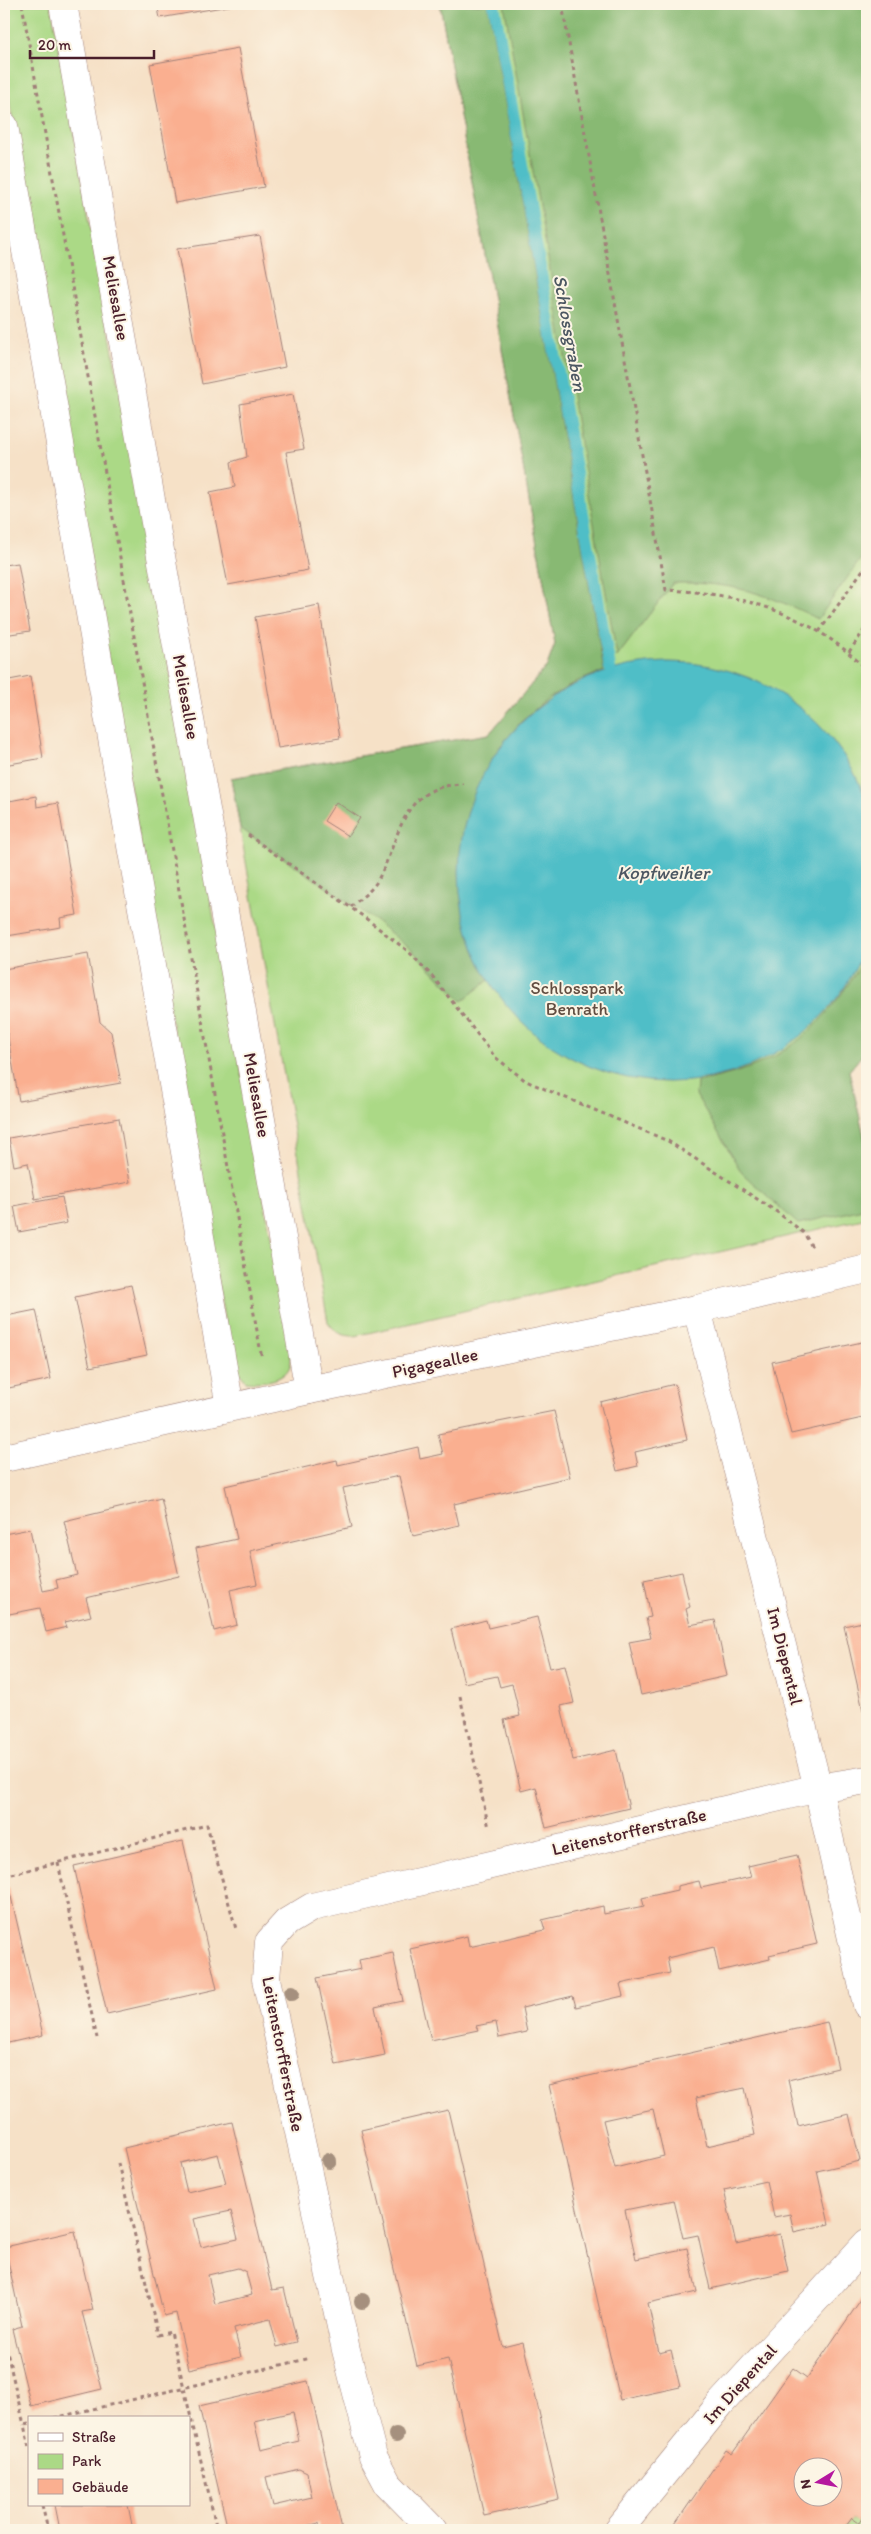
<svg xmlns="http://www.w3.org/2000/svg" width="871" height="2534" font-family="Itim,sans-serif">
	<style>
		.green { fill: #abd986; stroke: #7a7c58 }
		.forest { fill: #88b973; stroke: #696c4f }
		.water { fill: #50bec7; stroke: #4d6e79 }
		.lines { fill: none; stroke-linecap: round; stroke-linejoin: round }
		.stream { stroke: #50bec7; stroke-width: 12 }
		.building { fill: #faaf90; fill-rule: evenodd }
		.minor-casing { stroke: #a08079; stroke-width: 29 }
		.tertiary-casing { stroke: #a08079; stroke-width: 29 }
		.path { stroke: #a08079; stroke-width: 3; stroke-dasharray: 4 4; stroke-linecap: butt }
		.minor { stroke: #fff; stroke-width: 28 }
		.tertiary { stroke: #fff; stroke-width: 28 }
		.tree { fill: #a5907e }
		.labels { text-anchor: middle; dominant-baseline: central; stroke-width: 4; stroke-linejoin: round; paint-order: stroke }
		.street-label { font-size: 18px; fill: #4a1f2b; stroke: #fcf5e5 }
		.park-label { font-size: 18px; fill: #624e42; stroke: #fcf5e5 }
		.water-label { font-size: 19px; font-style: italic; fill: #4c5762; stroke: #fcf5e5 }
	</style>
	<rect width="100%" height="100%" fill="#fcf5e5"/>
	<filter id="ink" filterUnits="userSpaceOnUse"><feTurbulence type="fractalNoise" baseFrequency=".02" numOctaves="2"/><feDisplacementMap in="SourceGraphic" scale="10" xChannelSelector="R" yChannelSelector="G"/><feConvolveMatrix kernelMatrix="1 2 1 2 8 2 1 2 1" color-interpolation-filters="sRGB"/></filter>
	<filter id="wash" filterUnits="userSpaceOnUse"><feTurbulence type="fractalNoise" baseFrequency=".0096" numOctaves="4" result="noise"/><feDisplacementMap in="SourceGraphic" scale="20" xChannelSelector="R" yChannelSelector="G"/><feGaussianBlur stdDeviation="1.12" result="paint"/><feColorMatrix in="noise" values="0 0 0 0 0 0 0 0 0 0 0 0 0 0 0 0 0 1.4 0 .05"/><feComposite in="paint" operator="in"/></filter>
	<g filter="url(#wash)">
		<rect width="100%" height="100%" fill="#f6e1c7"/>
		<path class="green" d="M4 4H51L290 1345C290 1351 292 1360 290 1366 284 1382 260 1383 246 1381L237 1370 230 1352 4 70Z
			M440 4H867V1049L849 1071 867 1149V1218L355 1336C342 1336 336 1333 328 1322L231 778 489 734 547 666 555 644Z
			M867 2510V2530H843L852 2518 859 2522Z"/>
		<path class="forest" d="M440 4H488L604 671 578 681 547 699 521 722 498 749 481 779 474 949 489 980 462 1001 413 951 377 922 240 828 231 778 489 734 547 666 555 644Z
			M504 4H867V550L818 619C766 593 732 582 673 583L617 657Z
			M867 950V1049L849 1071 867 1149V1208L798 1224 742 1173 696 1095 697 1082C762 1069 800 1050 840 996 850 981 861 968 867 950Z"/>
		<path class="water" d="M459 872a210 210 0 1 1 420 0a210 210 0 1 1-420 0Z"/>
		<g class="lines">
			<path class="stream" d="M494 4 610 668"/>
		</g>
		<g id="blocks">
			<path class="building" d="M157 4H234V5L160 18Z
				M238 48 264 187 175 203 150 64Z
				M260 236 285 367 202 384 177 249Z
				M293 394 304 449 286 452 308 570 228 585 210 492 235 487 231 462 247 457 240 404Z
				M18 563 30 631 4 635V565Z
				M319 605 340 738 278 748 255 617Z
				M30 676 43 758 4 765V681Z
				M36 796 37 807 58 803 77 915 60 918 61 927 7 936 6 930 4 931V802Z
				M336 802 360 818 348 836 324 821Z
				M88 954 100 1022 111 1032 121 1083 19 1101 4 1015V969Z
				M119 1118 130 1182 35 1199 28 1163 14 1166 9 1138Z
				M62 1197 67 1223 19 1232 14 1206Z
				M131 1285 147 1355 90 1367 75 1297Z
				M5 1310 6 1316 36 1310 51 1379 4 1389Z
				M862 1342 865 1359H867V1417L791 1434 772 1362Z
				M675 1384 687 1440 635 1452 638 1466 617 1471 600 1402Z
				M554 1411 570 1477 454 1504 459 1525 413 1536 399 1476 343 1488 352 1527 250 1551 257 1584 230 1590 237 1625 214 1631 196 1548 237 1539 225 1486 337 1460 338 1465 418 1447 420 1459 443 1454 438 1434Z
				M161 1498 179 1576 86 1598 91 1616 65 1622 67 1627 46 1632 40 1608 4 1615V1534L30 1529 43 1591 58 1588 56 1580 77 1575 64 1521Z
				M682 1572 690 1607 686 1609 690 1625 715 1620 727 1676 641 1695 629 1642 651 1638 646 1618 651 1617 644 1580Z
				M537 1617 550 1668 565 1665 574 1703 561 1706 573 1760 616 1750 629 1808 546 1828 536 1787 521 1791 504 1720 520 1716 512 1684 500 1687 497 1676 464 1683 451 1629 486 1620 488 1628Z
				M867 1621V1719H865L844 1626Z
				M183 1841 217 1989 107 2014 74 1866Z
				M797 1855 817 1944 769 1955 770 1959 719 1971 714 1947 667 1958 670 1973 620 1984 623 1996 576 2007 573 1996 522 2008 527 2032 499 2038 496 2022 476 2026 478 2030 431 2040 410 1949 467 1936 469 1947 545 1930 542 1920 603 1906 604 1914 644 1906 642 1898 677 1890V1886L699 1881 701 1888 751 1877 748 1866Z
				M9 1888 43 2035 4 2044V1889Z
				M393 1953 403 2001 375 2007 385 2055 336 2065 317 1978 361 1969 359 1960Z
				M827 2022 838 2068 788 2080 798 2126 849 2114 860 2161 817 2171 829 2224 794 2232 790 2214 774 2217 766 2181 724 2190 736 2244 780 2234 788 2271 710 2289 698 2235 683 2238 674 2200 625 2210 636 2259 687 2248 697 2292 648 2303 659 2353 671 2350 680 2387 620 2400 549 2085ZM745 2088 755 2135 707 2146 696 2098ZM653 2109 664 2156 615 2168 603 2120Z
				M448 2110 503 2347 523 2342 559 2499 484 2516 448 2359 417 2366 361 2130Z
				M232 2122 272 2290 284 2288 297 2342 277 2347 270 2319 234 2328 241 2357 189 2369 176 2313 164 2316 124 2148ZM218 2154 226 2183 187 2192 180 2163ZM231 2211 238 2239 201 2247 194 2219ZM238 2268 246 2272 252 2295 215 2304 208 2275Z
				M75 2231 93 2310 82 2312 102 2389 31 2406 12 2329 22 2326 5 2247Z
				M864 2295 867 2297V2510L859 2523 852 2518 843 2530 836 2527 834 2530H671L726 2450 732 2454 793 2368 807 2378ZM804 2466H834V2496H804Z
				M308 2381 342 2529 320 2530 319 2523 290 2530H228L199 2406ZM293 2412 299 2441 261 2450 254 2421ZM299 2469 307 2473 312 2497 273 2506 266 2477Z
				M55 2505H128L133 2530H60Z"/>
		</g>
	</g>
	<g filter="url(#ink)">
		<use href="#blocks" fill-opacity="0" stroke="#a08079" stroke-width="1"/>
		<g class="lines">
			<g class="minor-casing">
				<path id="minor" d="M63 4 309 1390
					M4 126 230 1407
					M697 1309 818 1788 867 2005
					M433 2530 388 2484 373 2456 346 2350 266 1979 269 1942 287 1922 312 1907 818 1788 867 1780
					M618 2530 721 2403 867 2243"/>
			</g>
			<g class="tertiary-casing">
				<path id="tertiary" d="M4 1458 309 1390 697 1309 867 1269"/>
			</g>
			<path class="path" d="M22 4 262 1359
				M562 4 666 590C742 593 812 614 867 670
				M819 632 867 564
				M849 652 867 626
				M248 835 364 917 409 952 433 977 495 1057 526 1081 668 1141 777 1212 804 1233 812 1247
				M351 907C358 900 370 892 376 883 402 840 397 786 463 784
				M460 1696 489 1828
				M58 1863 97 2038
				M4 1876 207 1825 236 1929
				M118 2163 158 2335 171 2332 217 2530
				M4 2339 24 2425
				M54 2418 311 2358
				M29 2424 24 2425 29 2447
				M42 2505 48 2530"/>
			<use href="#minor" class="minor"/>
			<use href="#tertiary" class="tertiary"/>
		</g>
		<g class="tree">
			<circle cx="292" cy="1993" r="8"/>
			<circle cx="329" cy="2161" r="8"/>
			<circle cx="362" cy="2301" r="8"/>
			<circle cx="396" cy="2435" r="8"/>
		</g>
	</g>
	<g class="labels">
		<g class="street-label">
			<text transform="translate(116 298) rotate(80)">Meliesallee</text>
			<text transform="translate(186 697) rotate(80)">Meliesallee</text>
			<text transform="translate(257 1095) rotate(80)">Meliesallee</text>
			<text transform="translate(435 1363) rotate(-12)">Pigageallee</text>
			<text transform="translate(785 1656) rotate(76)">Im Diepental</text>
			<text transform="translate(629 1832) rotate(-13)">Leitenstorfferstraße</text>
			<text transform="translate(283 2054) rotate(79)">Leitenstorfferstraße</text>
			<text transform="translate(740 2384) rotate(-48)">Im Diepental</text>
		</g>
		<g class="park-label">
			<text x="577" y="988">Schlosspark<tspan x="577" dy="21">Benrath</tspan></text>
		</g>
		<g class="water-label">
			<text transform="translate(570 333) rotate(80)">Schlossgraben</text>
			<text x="663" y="872">Kopfweiher</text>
		</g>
	</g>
	<rect width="871" height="2534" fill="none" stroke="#fcf5e5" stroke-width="20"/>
	<rect x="28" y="2416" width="162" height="90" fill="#fcf5e5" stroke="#b59f9b"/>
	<rect x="38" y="2433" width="25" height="8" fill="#ffffff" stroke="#b59f9b"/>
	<text x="72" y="2442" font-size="15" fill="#4a1f2b">Straße</text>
	<rect x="38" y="2454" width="25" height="15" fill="#abd986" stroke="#b59f9b"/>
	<text x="72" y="2466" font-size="15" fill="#4a1f2b">Park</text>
	<rect x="38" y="2479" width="25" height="15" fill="#faaf90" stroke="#b59f9b"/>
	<text x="72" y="2492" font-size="15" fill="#4a1f2b">Gebäude</text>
	<g transform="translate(818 2482) rotate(260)"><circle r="24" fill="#fcf5e5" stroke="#b59f9b"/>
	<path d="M0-4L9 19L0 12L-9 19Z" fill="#b5179e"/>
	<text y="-8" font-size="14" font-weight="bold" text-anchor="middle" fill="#4a1f2b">N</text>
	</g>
	<path d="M30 50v8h124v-8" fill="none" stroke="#4a1f2b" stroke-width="2.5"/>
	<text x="38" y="50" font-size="15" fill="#4a1f2b" stroke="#fcf5e5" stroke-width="4" paint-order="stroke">20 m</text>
</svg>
